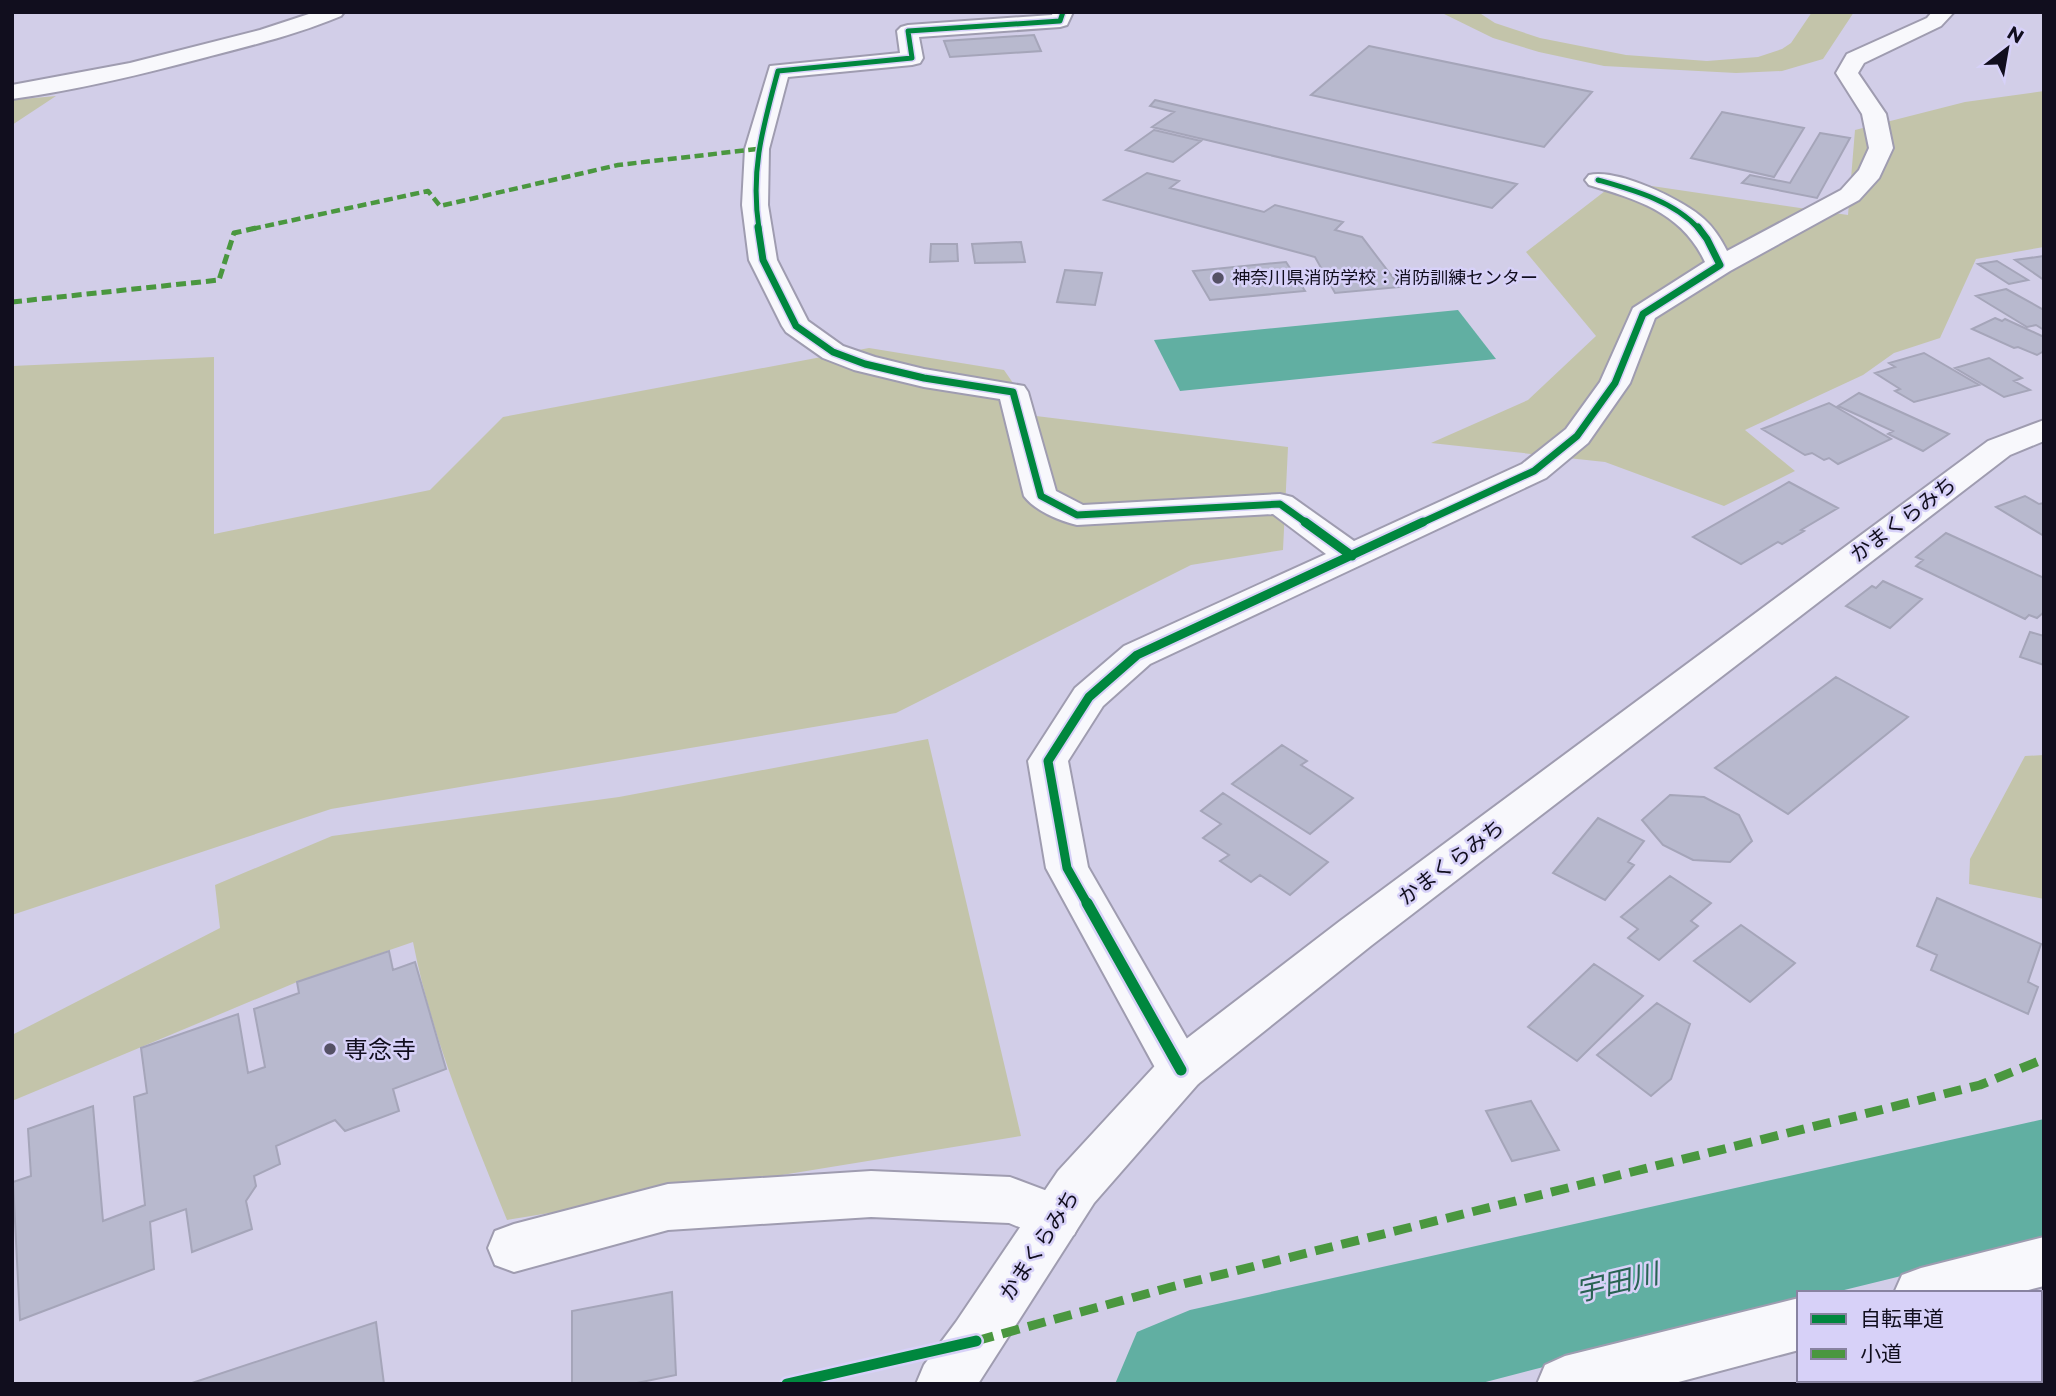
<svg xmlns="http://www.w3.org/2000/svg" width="2056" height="1396" font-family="Montserrat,'Noto Sans JP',sans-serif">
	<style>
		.green { fill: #c3c4aa }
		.water { fill: #61afa2 }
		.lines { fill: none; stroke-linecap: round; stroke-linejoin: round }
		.river { fill: #61afa2; fill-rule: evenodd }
		.building { fill: #b8b9ce; stroke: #a5a5b9; stroke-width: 2 }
		.minor-casing { stroke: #9f9cb0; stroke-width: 4 }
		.major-casing { stroke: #9f9cb0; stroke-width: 4 }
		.minor { fill: #f8f8fc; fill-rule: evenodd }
		.major { fill: #f8f8fc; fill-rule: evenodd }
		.quiet-far2 { stroke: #4a973f; stroke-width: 4.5; stroke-dasharray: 9 4.5; stroke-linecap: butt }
		.quiet-far1 { stroke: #4a973f; stroke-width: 5; stroke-dasharray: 10 5; stroke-linecap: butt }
		.quiet { stroke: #4a973f; stroke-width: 9; stroke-dasharray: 18 9; stroke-linecap: butt }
		.cycleway-far3-casing { stroke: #d7d1f8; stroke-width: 8 }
		.cycleway-far2-casing { stroke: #d7d1f8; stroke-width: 10 }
		.cycleway-far1-casing { stroke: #d7d1f8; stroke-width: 13 }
		.cycleway-casing { stroke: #d7d1f8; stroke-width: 16 }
		.cycleway-far3 { stroke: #00873e; stroke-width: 5 }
		.cycleway-far2 { stroke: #00873e; stroke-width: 7 }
		.cycleway-far1 { stroke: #00873e; stroke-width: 9 }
		.cycleway { stroke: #00873e; stroke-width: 11 }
		.poi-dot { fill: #555165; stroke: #d7d1f8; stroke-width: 2.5 }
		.labels { text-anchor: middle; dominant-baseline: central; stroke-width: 5; stroke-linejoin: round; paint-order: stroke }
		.far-poi-label { font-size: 18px; fill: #110e1e; stroke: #d7d1f8; text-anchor: start }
		.street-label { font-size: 21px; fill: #110e1e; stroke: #d7d1f8 }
		.near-poi-label { font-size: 24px; fill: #110e1e; stroke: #d7d1f8; text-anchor: start }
		.near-water-label { font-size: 28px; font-style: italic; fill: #296353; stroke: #d7d1f8 }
	</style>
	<rect width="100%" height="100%" fill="#d2cee8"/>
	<path class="green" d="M1440 12H1478L1495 23 1540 38 1626 55 1707 61 1758 57 1782 49 1791 43 1812 12H1854L1823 59 1782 71 1736 73 1604 66 1539 52 1493 38Z
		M2044 91V247L1976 259 1940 338 1894 353 1863 375 1745 430 1795 471 1724 506 1605 462 1431 443 1528 400 1596 336 1526 252 1618 181 1848 215 1855 130 1965 102Z
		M56 96 12 125V100Z
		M869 348 1004 370 1036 416 1288 447 1283 550 1191 565 896 713 331 809 12 915V366L214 357V534L430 490 503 417Z
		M928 739 1021 1136 507 1220C470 1128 432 1039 413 942L297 982 12 1101V1035L220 928 215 885 332 836 619 797Z
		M2044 755V899L1969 884 1970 859 2025 756Z"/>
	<path class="water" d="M1458 310 1496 359 1180 391 1154 340Z"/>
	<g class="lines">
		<path class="river" d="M2044 1119V1241L1832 1293H1799V1301L1478 1384H1115L1137 1332 1190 1310Z"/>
	</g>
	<path class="building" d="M1034 35 1041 51 950 57 944 41Z
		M1369 46 1592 92 1544 147 1311 95Z
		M1155 100 1517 184 1492 208 1152 127 1174 112 1150 106Z
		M1722 112 1804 128 1774 177 1691 158Z
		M1154 130 1201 141 1173 162 1126 150Z
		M1820 133 1850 138 1817 198 1742 183 1750 175 1790 183Z
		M1147 173 1179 181 1170 188 1264 212 1275 205 1343 222 1335 230 1362 237 1400 287 1335 293 1315 257 1104 200Z
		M1021 242 1025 262 975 263 972 244Z
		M931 244H957L958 261 930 262Z
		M2044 256V280L2015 260Z
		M1997 261 2028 280 2009 284 1978 264Z
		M1286 262 1305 291 1210 300 1193 271Z
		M1065 270 1102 273 1095 305 1057 302Z
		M2006 289 2044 310V330L2036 325 2027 327 1976 296Z
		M1995 318 2002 321 2005 319 2044 337V351L2037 355 2018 347 2014 348 1972 329Z
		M1924 353 1979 385 1914 402 1895 391 1900 389 1875 373 1895 367 1889 363Z
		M1989 358 2022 378 2014 381 2030 390 2004 397 1955 368Z
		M1859 393 1949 434 1923 451 1888 434 1893 431 1838 406Z
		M1829 403 1891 439 1838 464 1829 458 1824 460 1812 453 1805 455 1762 429Z
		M1789 482 1838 508 1801 530 1804 531 1782 544 1778 542 1741 564 1693 537Z
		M2025 496 2039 504 2044 503V536L1996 507Z
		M1946 533 2044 578V612L2037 618 2029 615 2025 619 1916 566 1923 560 1916 557Z
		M1883 581 1922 599 1890 628 1846 606 1872 586 1876 588Z
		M2030 632 2044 636V665L2020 657Z
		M1836 677 1908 717 1788 814 1715 768Z
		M1282 745 1307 761 1301 765 1353 798 1310 834 1232 784Z
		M1223 793 1328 862 1290 895 1260 875 1251 882 1220 861 1229 855 1203 838 1221 824 1201 811Z
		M1670 795 1704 797 1739 815 1752 841 1730 862 1693 860 1663 845 1642 820Z
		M1598 818 1644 841 1628 862 1634 865 1605 900 1553 873Z
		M1670 876 1711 903 1691 921 1698 926 1659 960 1628 938 1638 929 1621 917Z
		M1937 898 2041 944 2028 982 2038 987 2028 1014 1931 970 1937 955 1917 946Z
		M1741 925 1795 963 1750 1002 1694 961Z
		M389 951 393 970 415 962 446 1069 393 1089 399 1111 345 1131 335 1120 276 1146 280 1164 254 1176 256 1186 246 1201 252 1229 192 1252 186 1209 150 1222 154 1269 20 1320 13 1182 31 1176 28 1129 93 1106 103 1221 145 1205 134 1097 147 1093 141 1048 238 1014 248 1073 265 1067 254 1009 299 993 297 982Z
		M1594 964 1643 996 1577 1061 1528 1027Z
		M1657 1003 1690 1024 1671 1079 1651 1096 1597 1055Z
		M1531 1101 1559 1150 1512 1161 1486 1111Z
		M672 1292 676 1375 632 1384H572V1311Z
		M2040 1296 2044 1301V1384H1865L1863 1380H2040Z
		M376 1322 384 1384H192V1383Z"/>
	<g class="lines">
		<g class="minor-casing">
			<path id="minor" d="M315 12H344L341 16C298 34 253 45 207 57 143 74 78 90 12 99V85L130 63 260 30Z
				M1053 12H1073L1067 25 1060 27 919 37 923 58 920 63 912 65 788 77 769 149 768 205 777 260 808 321 843 346 875 357 924 369 1024 386 1028 392 1056 491 1083 505 1280 494 1292 497 1354 541 1522 464 1566 429 1600 382 1633 308 1705 262C1682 213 1639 200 1589 185L1585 180 1589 175C1617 168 1684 200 1704 219 1714 228 1721 239 1727 251L1841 190 1859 170 1869 148 1862 114 1836 73 1847 54 1927 18 1932 12H1954L1941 26 1864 63 1858 73 1886 114 1893 148 1879 178 1859 200 1730 271 1655 318 1630 383 1588 443 1546 478 1150 664 1103 706 1068 761 1088 867 1205 1070 1198 1084 1181 1090 1164 1084 1046 868 1028 761 1075 688 1124 646 1326 554 1273 514 1077 525C1060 521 1035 511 1024 496L1000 399 924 387 854 370 823 358 786 332 782 326 749 260 742 205 745 149 770 66 900 53 897 31 901 27 908 25 1052 15Z
				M871 1171 1010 1177 1074 1201 1082 1218 1074 1235 1056 1242 1009 1223 871 1217 668 1230 514 1272 495 1265 488 1248 495 1231 514 1224 668 1184Z
				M2044 1237V1286L2017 1293H1894L1902 1275 1921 1268Z
				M1799 1298V1350L1671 1384H1537L1545 1365 1565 1356Z"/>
		</g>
		<g class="major-casing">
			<path id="major" d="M2044 420V441L2010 455 1372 945 1198 1084 1094 1203 978 1384H916L924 1365 956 1322 1058 1171 1164 1056 1340 921 1988 441Z"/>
		</g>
		<use href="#minor" class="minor"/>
		<use href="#major" class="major"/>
		<path class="quiet-far2" d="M252 229 428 191 440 206 618 165 757 149"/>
		<path class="quiet-far1" d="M12 302 219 280 234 233 260 227"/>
		<path class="quiet" d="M976 1341 1171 1287 1980 1085 2044 1059"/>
		<g class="cycleway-far3-casing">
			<path id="cycleway-far3" d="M1598 180C1633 190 1674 201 1699 229
				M759 229C750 170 763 127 778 71L912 58 908 31 1060 21 1063 12"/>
		</g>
		<g class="cycleway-far2-casing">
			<path id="cycleway-far2" d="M758 227 763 260 796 326 833 352 865 364 924 378 1013 392 1041 496 1077 515 1280 504 1308 524
				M1419 524 1534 471 1577 436 1615 383 1643 314 1720 265 1707 239 1698 227"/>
		</g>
		<g class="cycleway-far1-casing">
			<path id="cycleway-far1" d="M1305 522 1352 556
				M1088 905 1067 868 1048 761 1089 697 1137 655 1423 522"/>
		</g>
		<g class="cycleway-casing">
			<path id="cycleway" d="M1087 903 1181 1070
				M787 1384 976 1341"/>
		</g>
		<use href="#cycleway-far3" class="cycleway-far3"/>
		<use href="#cycleway-far2" class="cycleway-far2"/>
		<use href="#cycleway-far1" class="cycleway-far1"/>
		<use href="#cycleway" class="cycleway"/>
	</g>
	<g class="poi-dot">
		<circle cx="1218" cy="278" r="7"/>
		<circle cx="330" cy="1049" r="7"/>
	</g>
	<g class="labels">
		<g class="far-poi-label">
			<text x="1232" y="278">神奈川県消防学校：消防訓練センター</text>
		</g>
		<g class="street-label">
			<text transform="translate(1903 519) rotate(-37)">かまくらみち</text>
			<text transform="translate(1451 862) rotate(-37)">かまくらみち</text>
			<text transform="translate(1039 1245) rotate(-57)">かまくらみち</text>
		</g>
		<g class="near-poi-label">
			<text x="344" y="1049">専念寺</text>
		</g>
		<g class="near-water-label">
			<text transform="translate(1617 1282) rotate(-13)">宇田川</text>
		</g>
	</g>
	<rect width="2056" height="1396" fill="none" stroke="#110e1e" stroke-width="28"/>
	<rect x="1797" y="1291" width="245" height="91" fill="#d7d1f8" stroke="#8883a1" stroke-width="2"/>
	<rect x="1811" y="1314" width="35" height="10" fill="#00873e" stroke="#8883a1" stroke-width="2"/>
	<text x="1860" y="1326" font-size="21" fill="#110e1e">自転車道</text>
	<rect x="1811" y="1349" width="35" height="10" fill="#4a973f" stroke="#8883a1" stroke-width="2"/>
	<text x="1860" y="1361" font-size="21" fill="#110e1e">小道</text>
	<g transform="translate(2007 49) rotate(31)" stroke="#d7d1f8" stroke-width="5" paint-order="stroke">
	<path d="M0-5L12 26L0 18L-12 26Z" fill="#110e1e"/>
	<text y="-10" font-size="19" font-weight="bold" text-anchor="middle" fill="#110e1e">N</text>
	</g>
</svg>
